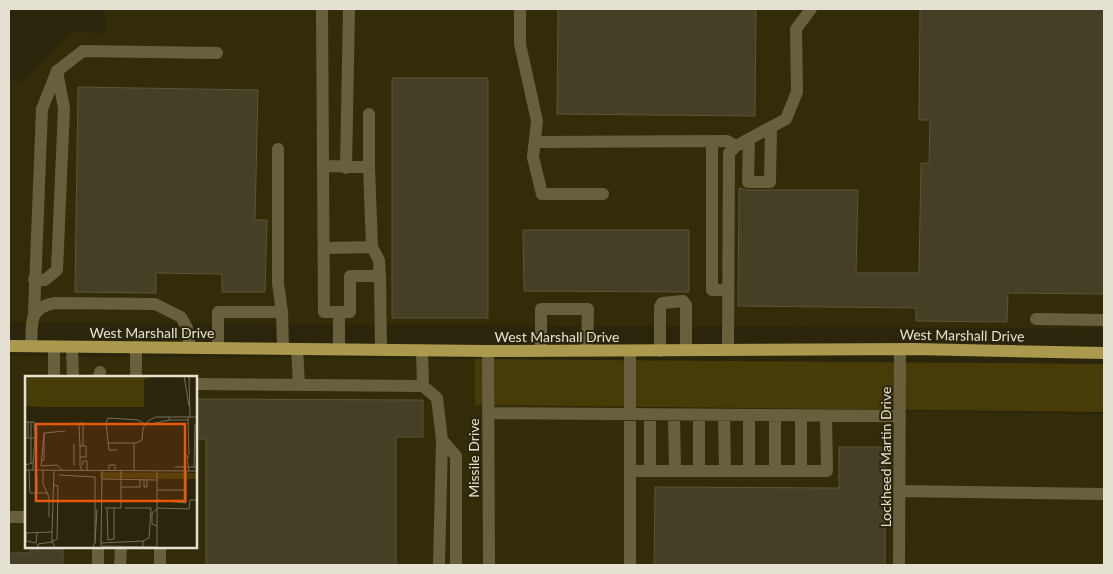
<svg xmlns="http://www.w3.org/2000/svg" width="1113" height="574" font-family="Lato,sans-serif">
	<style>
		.built { fill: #332c09; fill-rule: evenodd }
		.green { fill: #473c08 }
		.building { fill: #453f25; stroke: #5b553b }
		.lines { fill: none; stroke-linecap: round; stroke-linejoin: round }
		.minor { stroke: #68603d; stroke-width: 12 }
		.major { stroke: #ab9a4e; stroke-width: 12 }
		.labels { text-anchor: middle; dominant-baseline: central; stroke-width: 4; stroke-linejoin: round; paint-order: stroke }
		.street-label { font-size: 14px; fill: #e5e1d2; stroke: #2b250b }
		.inset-road { fill: none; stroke: #75705b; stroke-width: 1 }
		.view { fill: #e8590c; fill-opacity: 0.15; stroke: #e8590c; stroke-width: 2.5 }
		.inset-edge { fill: none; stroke: #e5e1d2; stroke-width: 2.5 }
	</style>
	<rect width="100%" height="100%" fill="#2b250b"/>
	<path class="built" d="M105 9H1104V329L9 322V81H25L71 31 105 33Z
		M9 356 475 359V405L1104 414V565H9ZM26 378H196V548H26Z"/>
	<path class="green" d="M475 359 1104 364V412L475 405Z"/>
	<path class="building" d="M558 9H756L755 116 557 114Z
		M920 9H1104V294L1008 293 1007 322 916 321V308L738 306 739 188 748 190H858L856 273H919L921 163H929L930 120H919Z
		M392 78H488V318H392Z
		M78 87 258 90 255 220H267L265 292H222V274L156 273V293L75 292Z
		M523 230H689V292L524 291Z
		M196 399 423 400V437H396V565H206V439H196Z
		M839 447H885V565H654L655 487 839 488Z
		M30 548H63V565H9V553H30Z"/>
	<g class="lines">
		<path class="minor" d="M322 9 323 166
			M520 9V44L537 121 533 157 542 194H603
			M369 114V167
			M749 139 748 182H770L771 127
			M712 141V290H728
			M535 142 727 141 736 146
			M278 149V283L282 312
			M346 168 349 9
			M372 247 379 260 380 276
			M324 248 372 247 369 167 323 166 324 312H339V349
			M34 279 45 280 57 270 64 108 57 71
			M339 312H350V276H380L381 350
			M34 313 42 109 57 71 83 51 217 53
			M1036 319 1104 320
			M31 346C33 323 27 308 55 303L155 304 181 317 187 328 190 348
			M72 347 73 378
			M218 348V312H282L283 348
			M297 349 299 384
			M422 350 423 386
			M541 350V309H588L587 350
			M728 350 729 153 736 146 786 119 797 92 796 29 811 9
			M488 351 489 565
			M630 351V565
			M660 351V307L662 303 683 301 686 305V350
			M54 378V347
			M99 378 100 372
			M136 378V347
			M196 384 423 386 437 398 442 440 439 565
			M488 413 900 416
			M674 415 675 471
			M724 416 725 471
			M749 416V471
			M801 416V471H827L826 416
			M442 440 456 456V565
			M630 471H775V416
			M650 471V415
			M699 471V416
			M775 471H801
			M900 491 1104 494
			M9 517H26
			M98 565V548
			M120 565 121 548
			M160 565V548
			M899 565 900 349"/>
		<path class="major" d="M9 346 488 351 915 349 1104 353"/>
	</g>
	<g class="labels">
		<g class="street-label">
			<text x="152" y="332">West Marshall Drive</text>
			<text transform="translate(962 335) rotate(1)">West Marshall Drive</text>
			<text x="557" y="336">West Marshall Drive</text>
			<text transform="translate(885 457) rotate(-90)">Lockheed Martin Drive</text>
			<text transform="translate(473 458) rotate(-90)">Missile Drive</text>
		</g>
	</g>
	<g transform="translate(25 376)">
		<rect width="172" height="172" fill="#2b250b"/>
		<path d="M0 0H125L119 4V31H17L0 30ZM75 96 172 97V103L75 102Z" fill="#473c08"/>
		<path class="inset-road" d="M159 0 164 30M164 0 165 41M144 41V44H163M163 41 164 79M0 46H9L10 62M3 46V62M127 48 144 44M0 62H6V46M83 67H110M49 68V90M55 70 54 47H58V70M92 74H84L81 47 83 42 113 44 120 48M55 81H61V70H55V90L57 95M16 85 19 84V57M6 87V62H10L8 87M0 89 8 87V94M16 90 19 57 40 55M16 90 32 89 37 94M57 90 58 85H62V95M150 91H173M169 91 170 48M0 94 173 95M4 94 5 117H22M18 94V108L24 121V141M77 95 76 170 132 171V95M84 95V89H90V95M109 95V68L117 64 118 52 124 44 131 41H173M164 95 162 79 164 82M34 99 70 101V167L67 172M77 103 132 104M119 104V111H122V104M29 109 33 110 32 163 27 166 31 172M96 111H115V104M132 114H161V95M12 117V101M132 124 161 127V114M80 132H96V95M82 132 83 164 89 163V132M100 132H126L124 162 118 165M132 132 164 133 165 124H173M132 150 127 148V137L132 133M0 157 27 156 29 94M1 157V165L11 167 12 156M70 167 72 133M76 167 118 165V172M12 172 13 168 27 166V156"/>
		<path class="view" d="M11 48H160V125H11Z"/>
		<rect width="172" height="172" class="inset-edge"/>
	</g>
	<rect width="1113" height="574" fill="none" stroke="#e5e1d2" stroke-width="20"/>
</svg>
